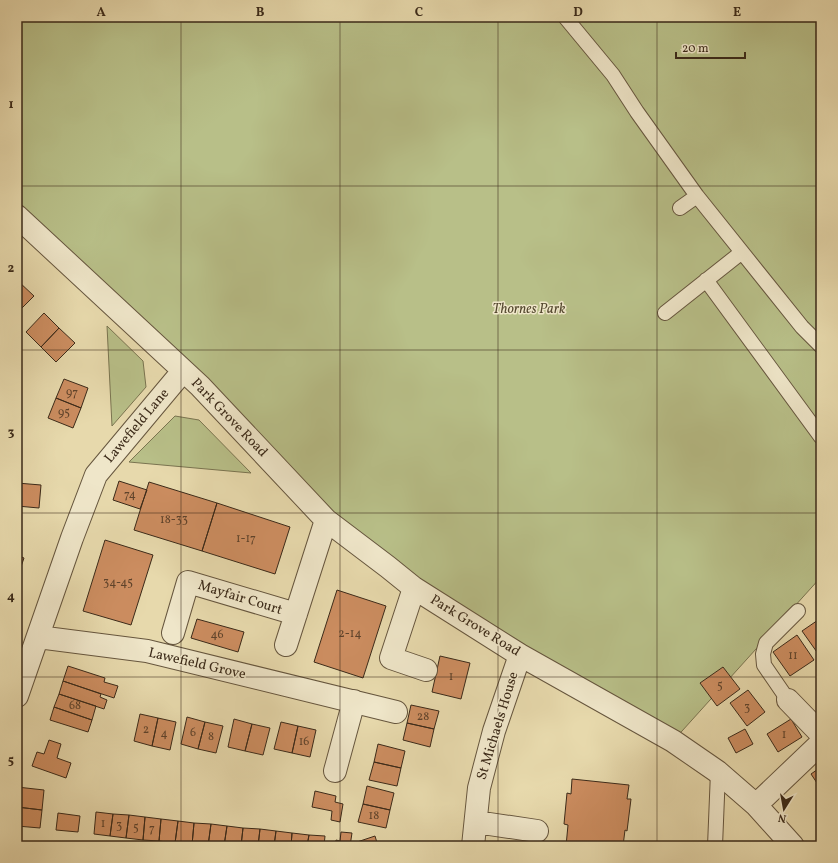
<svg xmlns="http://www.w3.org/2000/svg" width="838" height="863" font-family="Vollkorn,serif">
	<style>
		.green { fill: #b8bf88; stroke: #7a7450 }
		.building { fill: #cc8d60; stroke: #3b2a19 }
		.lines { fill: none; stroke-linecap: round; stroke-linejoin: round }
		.service-casing { stroke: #66563e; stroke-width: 16 }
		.minor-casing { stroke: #66563e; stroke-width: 24 }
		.service { stroke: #efe6c9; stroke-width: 14 }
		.minor { stroke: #efe6c9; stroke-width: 22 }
		.grid { fill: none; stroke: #3b2a19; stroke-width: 1; stroke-opacity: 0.55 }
		.labels { text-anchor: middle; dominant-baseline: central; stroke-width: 3; stroke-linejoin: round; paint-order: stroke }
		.number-label { font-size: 12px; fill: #5f432b }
		.park-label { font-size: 14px; font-style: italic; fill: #54482f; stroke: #efe6c9 }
		.street-label { font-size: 14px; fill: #3b2a19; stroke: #efe6c9 }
		.neatline { fill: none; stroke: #3b2a19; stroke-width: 1.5 }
		.grid-label { font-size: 13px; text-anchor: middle; font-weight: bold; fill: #3b2a19 }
	</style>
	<rect width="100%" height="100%" fill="#e7d9ac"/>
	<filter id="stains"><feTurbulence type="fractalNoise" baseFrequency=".005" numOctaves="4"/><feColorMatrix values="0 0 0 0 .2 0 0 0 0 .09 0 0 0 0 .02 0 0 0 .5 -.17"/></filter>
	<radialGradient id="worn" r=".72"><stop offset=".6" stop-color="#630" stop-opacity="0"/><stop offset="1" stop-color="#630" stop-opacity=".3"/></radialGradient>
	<path class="green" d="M17 17H821V577L673 741 414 588 17 216Z
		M107 326 143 361 146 387 112 426Z
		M175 416 199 420 251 473 129 462Z"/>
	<path class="building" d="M18 281 34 296 17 313V282Z
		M44 313 59 328 41 347 26 332Z
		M59 328 75 343 56 362 41 347Z
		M64 379 88 388 81 408 56 398Z
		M56 398 81 408 73 428 48 418Z
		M119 481 147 490 140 509 113 500Z
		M149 482 217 503 202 551 134 530Z
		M17 483 41 485 39 508 17 506Z
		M217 503 290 527 275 574 202 551Z
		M105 540 153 555 131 625 83 611Z
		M17 555 24 558 17 578Z
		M337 590 386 606 363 678 314 662Z
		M821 618V654L819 655 802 631Z
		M197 619 244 632 238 652 191 638Z
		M797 635 814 660 790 676 773 652Z
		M440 656 470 663 461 699 432 692Z
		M68 666 105 678 104 682 118 686 114 698 63 681Z
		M723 667 740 689 717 706 700 683Z
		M63 681 101 694 100 697 107 700 104 709 59 694Z
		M748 690 765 712 747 726 730 703Z
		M59 694 96 706 92 720 54 707Z
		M411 705 439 711 434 729 407 723Z
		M54 707 92 720 88 732 50 720Z
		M140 714 158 718 152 746 134 741Z
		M187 717 205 722 198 749 181 744Z
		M158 718 176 722 170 750 152 746Z
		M234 719 252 724 245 751 228 747Z
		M791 719 802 737 778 752 767 734Z
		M205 722 223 726 216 753 198 749Z
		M281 722 298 726 292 753 274 749Z
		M407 723 434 729 430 747 403 740Z
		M252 724 270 728 263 755 245 751Z
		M298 726 316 730 310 757 292 753Z
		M745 729 753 744 736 753 728 738Z
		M49 740 61 744 57 758 71 763 66 778 32 766 37 752 44 754Z
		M378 744 405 751 401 768 374 762Z
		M374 762 401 768 397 786 369 780Z
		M821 767V789L811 774Z
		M572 779 629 785 627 799H631L627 831 625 830 623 846H566L568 825 564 824 567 793 571 794Z
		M367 786 394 793 390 810 363 804Z
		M17 787 44 790 42 810 17 807Z
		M315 791 336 796 335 802 343 804 340 822 331 820 332 811 312 807Z
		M363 804 390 810 386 828 358 822Z
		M17 807 42 810 40 828 17 826Z
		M96 812 113 814 110 836 94 834Z
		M58 813 80 816 78 832 56 830Z
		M113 814 129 815 126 838 110 836Z
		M129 815 145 817 143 840 126 838Z
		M145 817 161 819 159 841 143 840Z
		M161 819 178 821 175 843 159 841Z
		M178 821 194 823 192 845 175 843Z
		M194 823 211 824 208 846 192 845Z
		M211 824 227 826 224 846H208Z
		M227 826 243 828 241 846H224Z
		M243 828 260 829 258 846H241Z
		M260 829 276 831 274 846H258Z
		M276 831 292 833 291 846H274Z
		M341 832 352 833 350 846H335L336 840 340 841Z
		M292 833 309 835 307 846H291Z
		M309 835 325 836 324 846H307Z
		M375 836 378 846H350L351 844Z"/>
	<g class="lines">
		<g class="service-casing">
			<path id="service" d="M565 17 613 75 637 112 697 196 802 327 821 346
				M680 208 697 196
				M706 280 821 437
				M665 313 742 252
				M788 700 764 665 763 654 766 643 798 611
				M715 846 718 772"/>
		</g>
		<g class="minor-casing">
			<path id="minor" d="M17 216 200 386 326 520 388 567 414 588 520 655 673 741 718 772 756 805 793 846
				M414 588 391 658 426 670
				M173 633 188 582 296 614
				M38 637 147 651 396 712
				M286 645 326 520
				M17 696 72 538 96 475 183 371
				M788 700 821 734
				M335 771 354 701
				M756 805 821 743
				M476 822 537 831
				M473 846 479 788 494 731 520 655"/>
		</g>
		<use href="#service" class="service"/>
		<use href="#minor" class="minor"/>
	</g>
	<path class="grid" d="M181 17V846M340 17V846M498 17V846M657 17V846M17 186H821M17 350H821M17 513H821M17 677H821"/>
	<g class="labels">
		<g class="number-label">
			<text x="72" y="393">97</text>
			<text x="64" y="413">95</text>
			<text x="130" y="495">74</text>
			<text x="174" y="520">18-33</text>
			<text x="246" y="539">1-17</text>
			<text x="118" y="583">34-45</text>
			<text x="350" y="634">2-14</text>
			<text x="217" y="635">46</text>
			<text x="793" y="656">11</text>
			<text x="451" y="677">1</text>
			<text x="720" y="686">5</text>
			<text x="75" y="706">68</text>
			<text x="747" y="708">3</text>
			<text x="423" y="717">28</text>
			<text x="146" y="730">2</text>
			<text x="193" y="733">6</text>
			<text x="164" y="734">4</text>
			<text x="784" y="735">1</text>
			<text x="211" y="737">8</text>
			<text x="304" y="742">16</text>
			<text x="374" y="816">18</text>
			<text x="103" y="824">1</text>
			<text x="119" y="826">3</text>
			<text x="136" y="828">5</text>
			<text x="152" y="829">7</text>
		</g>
		<g class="park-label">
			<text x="529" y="309">Thornes Park</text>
		</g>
		<g class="street-label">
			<text transform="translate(229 418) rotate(46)">Park Grove Road</text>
			<text transform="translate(137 426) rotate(-50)">Lawefield Lane</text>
			<text transform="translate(240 598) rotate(17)">Mayfair Court</text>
			<text transform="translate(475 626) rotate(32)">Park Grove Road</text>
			<text transform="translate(197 664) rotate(13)">Lawefield Grove</text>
			<text transform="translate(498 726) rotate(-73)">St Michaels House</text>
		</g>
	</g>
	<rect width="838" height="863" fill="none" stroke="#e7d9ac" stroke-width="44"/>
	<g transform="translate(784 809) rotate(191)" stroke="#efe6c9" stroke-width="3" paint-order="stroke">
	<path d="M0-3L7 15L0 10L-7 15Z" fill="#3b2a19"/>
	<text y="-6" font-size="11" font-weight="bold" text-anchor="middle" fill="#3b2a19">N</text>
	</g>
	<path d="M676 52v6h69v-6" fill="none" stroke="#3b2a19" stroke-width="2"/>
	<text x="682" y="52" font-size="12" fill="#3b2a19" stroke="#efe6c9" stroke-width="3" paint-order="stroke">20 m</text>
	<rect x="22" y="22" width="794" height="819" class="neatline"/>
	<g class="grid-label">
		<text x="101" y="16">A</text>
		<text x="260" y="16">B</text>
		<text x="419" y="16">C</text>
		<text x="578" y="16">D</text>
		<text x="737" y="16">E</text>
		<text x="11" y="108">1</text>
		<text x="11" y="272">2</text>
		<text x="11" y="436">3</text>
		<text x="11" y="600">4</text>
		<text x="11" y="764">5</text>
	</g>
	<rect width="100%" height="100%" filter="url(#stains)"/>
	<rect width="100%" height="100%" fill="url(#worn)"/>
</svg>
